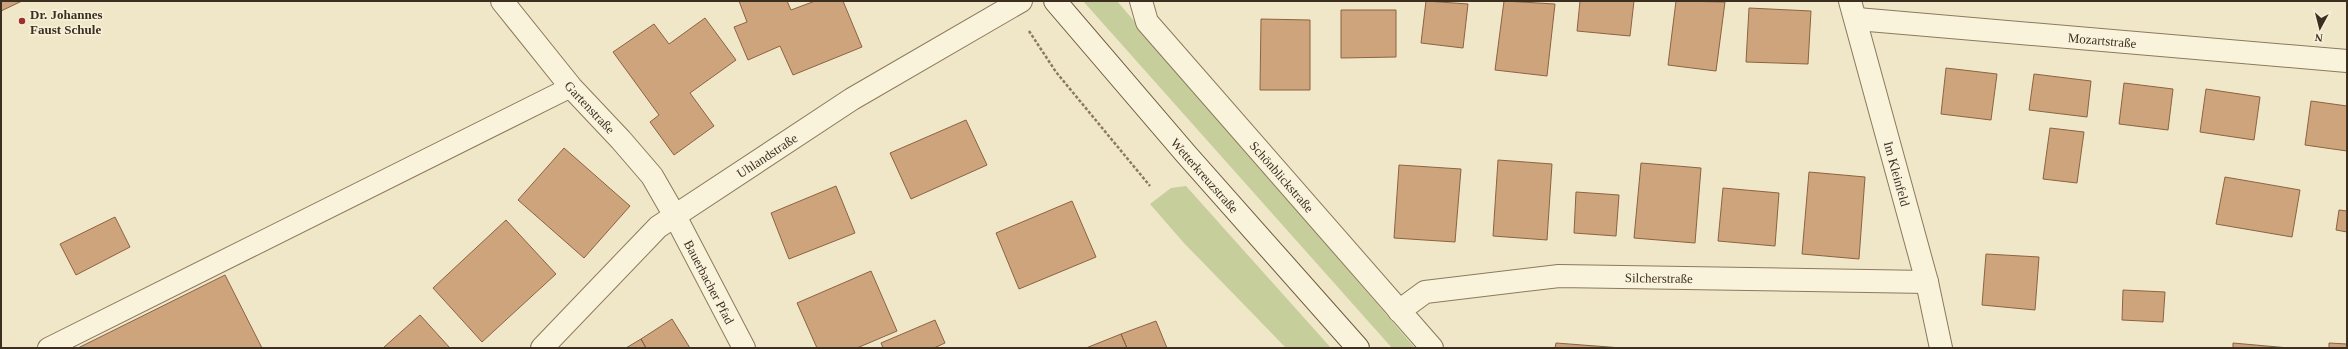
<svg xmlns="http://www.w3.org/2000/svg" width="2348" height="349" font-family="'Times New Roman',serif">
	<style>
		.green { fill: #c6cf9b }
		.building { fill: #cea47d; stroke: #8c6341 }
		.lines { fill: none; stroke-linecap: round; stroke-linejoin: round }
		.service-casing { stroke: #8c795c; stroke-width: 22 }
		.minor-casing { stroke: #8c795c; stroke-width: 24 }
		.secondary-casing { stroke: #6e5a3f; stroke-width: 24 }
		.path { stroke: #8c795c; stroke-width: 2.5; stroke-dasharray: 3 2; stroke-linecap: butt }
		.service { stroke: #faf3dc; stroke-width: 20 }
		.minor { stroke: #faf3dc; stroke-width: 22 }
		.secondary { stroke: #faf3dc; stroke-width: 22 }
		.poi-dot { fill: #9d302b; stroke: #f7f0d8; stroke-width: 1.5 }
		.labels { text-anchor: middle; dominant-baseline: central; stroke-width: 3.5; stroke-linejoin: round; paint-order: stroke }
		.poi-label { font-size: 13px; font-weight: bold; fill: #3d2f20; stroke: #f7f0d8; text-anchor: start }
		.street-label { font-size: 13px; fill: #3d2f20; stroke: #f7f0d8 }
	</style>
	<rect width="100%" height="100%" fill="#f0e6c8"/>
	<path class="green" d="M1083 1H1117L1415 348H1392Z
		M1186 186 1331 348H1286L1183 242 1150 204 1171 188Z"/>
	<path class="building" d="M1 1H22L1 11Z
		M739 1H787L791 10 815 1H843L862 47 793 75 780 46 748 60 734 27 747 22Z
		M1426 1 1468 4 1463 48 1421 43Z
		M1504 1 1555 4 1547 76 1495 70Z
		M1580 1H1634L1630 36 1577 31Z
		M1676 1 1725 2 1716 71 1668 65Z
		M1749 8 1811 11 1808 64 1746 62Z
		M1341 10H1396V57L1341 58Z
		M705 18 736 60 690 93 714 126 674 155 650 122 659 115 613 52 654 24 669 44Z
		M1261 19 1310 20V90H1260Z
		M1946 68 1997 74 1991 120 1941 114Z
		M2034 74 2091 81 2087 117 2029 110Z
		M2124 83 2173 89 2168 130 2119 124Z
		M2206 89 2260 97 2254 140 2200 132Z
		M2311 101 2347 106V151L2305 145Z
		M966 120 987 165 911 199 890 153Z
		M2050 128 2084 132 2077 183 2043 179Z
		M564 148 630 206 584 258 518 200Z
		M1498 160 1552 164 1547 240 1493 236Z
		M1641 163 1701 168 1695 243 1634 238Z
		M1399 165 1461 169 1455 242 1394 238Z
		M1809 172 1865 177 1859 259 1802 254Z
		M2225 177 2300 190 2292 237 2216 224Z
		M836 186 855 233 789 259 771 213Z
		M1723 188 1779 193 1775 246 1718 241Z
		M1576 192 1619 195 1616 236 1574 233Z
		M1072 201 1096 257 1019 289 996 233Z
		M2339 210 2347 211V232L2336 230Z
		M115 217 130 247 76 275 60 244Z
		M506 220 556 274 482 342 433 288Z
		M1986 254 2039 257 2035 310 1982 305Z
		M871 271 897 331 857 348H817L797 303Z
		M225 275 262 348H78Z
		M2123 290 2165 292 2163 322 2122 320Z
		M420 315 450 348H383Z
		M672 319 690 348H646L641 339Z
		M935 320 945 343 934 348H883L881 343Z
		M1156 321 1167 348H1127L1121 334Z
		M1121 334 1127 348H1086Z
		M641 339 646 348H626Z
		M1556 343 1622 348H1555Z
		M2233 343 2289 348H2233Z
		M2329 343 2347 344V348H2329Z"/>
	<g class="lines">
		<g class="service-casing">
			<path id="service" d="M48 348 571 87"/>
		</g>
		<g class="minor-casing">
			<g id="minor">
				<path id="s1" d="M502 1 571 87 621 140 652 176 675 216 744 348"/>
				<path id="s2" d="M1141 1 1147 22 1432 348"/>
				<path id="s3" d="M1850 1 1927 282 1941 348"/>
				<path id="s4" d="M1857 19 2347 61"/>
				<path id="s5" d="M1399 311 1425 292 1559 276 1927 282"/>
				<path id="s6" d="M542 348 658 227 852 99 1021 1"/>
			</g>
		</g>
		<g class="secondary-casing">
			<g id="secondary">
				<path id="s7" d="M1055 1 1186 154 1358 348"/>
			</g>
		</g>
		<path class="path" d="M1029 31 1056 72 1150 186"/>
		<use href="#service" class="service"/>
		<use href="#minor" class="minor"/>
		<use href="#secondary" class="secondary"/>
	</g>
	<circle class="poi-dot" cx="22" cy="21" r="4"/>
	<g class="labels">
		<g class="poi-label">
			<text x="30" y="14">Dr. Johannes<tspan x="30" dy="15">Faust Schule</tspan></text>
		</g>
		<g class="street-label">
			<text stroke="none"><textPath href="#s4" startOffset="246">Mozartstraße</textPath></text>
			<text stroke="none"><textPath href="#s1" startOffset="138">Gartenstraße</textPath></text>
			<text stroke="none"><textPath href="#s6" startOffset="298">Uhlandstraße</textPath></text>
			<text stroke="none"><textPath href="#s3" startOffset="179">Im Kleinfeld</textPath></text>
			<text stroke="none"><textPath href="#s7" startOffset="230">Wetterkreuzstraße</textPath></text>
			<text stroke="none"><textPath href="#s2" startOffset="227">Schönblickstraße</textPath></text>
			<text stroke="none"><textPath href="#s5" startOffset="267">Silcherstraße</textPath></text>
			<text stroke="none"><textPath href="#s1" startOffset="351">Bauerbacher Pfad</textPath></text>
		</g>
	</g>
	<rect width="2348" height="349" fill="none" stroke="#3d2f20" stroke-width="4"/>
	<g transform="translate(2320 28) rotate(187)" stroke="#f7f0d8" stroke-width="3" paint-order="stroke">
	<path d="M0-3L7 15L0 10L-7 15Z" fill="#3d2f20"/>
	<text y="-6" font-size="11" font-weight="bold" text-anchor="middle" fill="#3d2f20">N</text>
	</g>
</svg>
